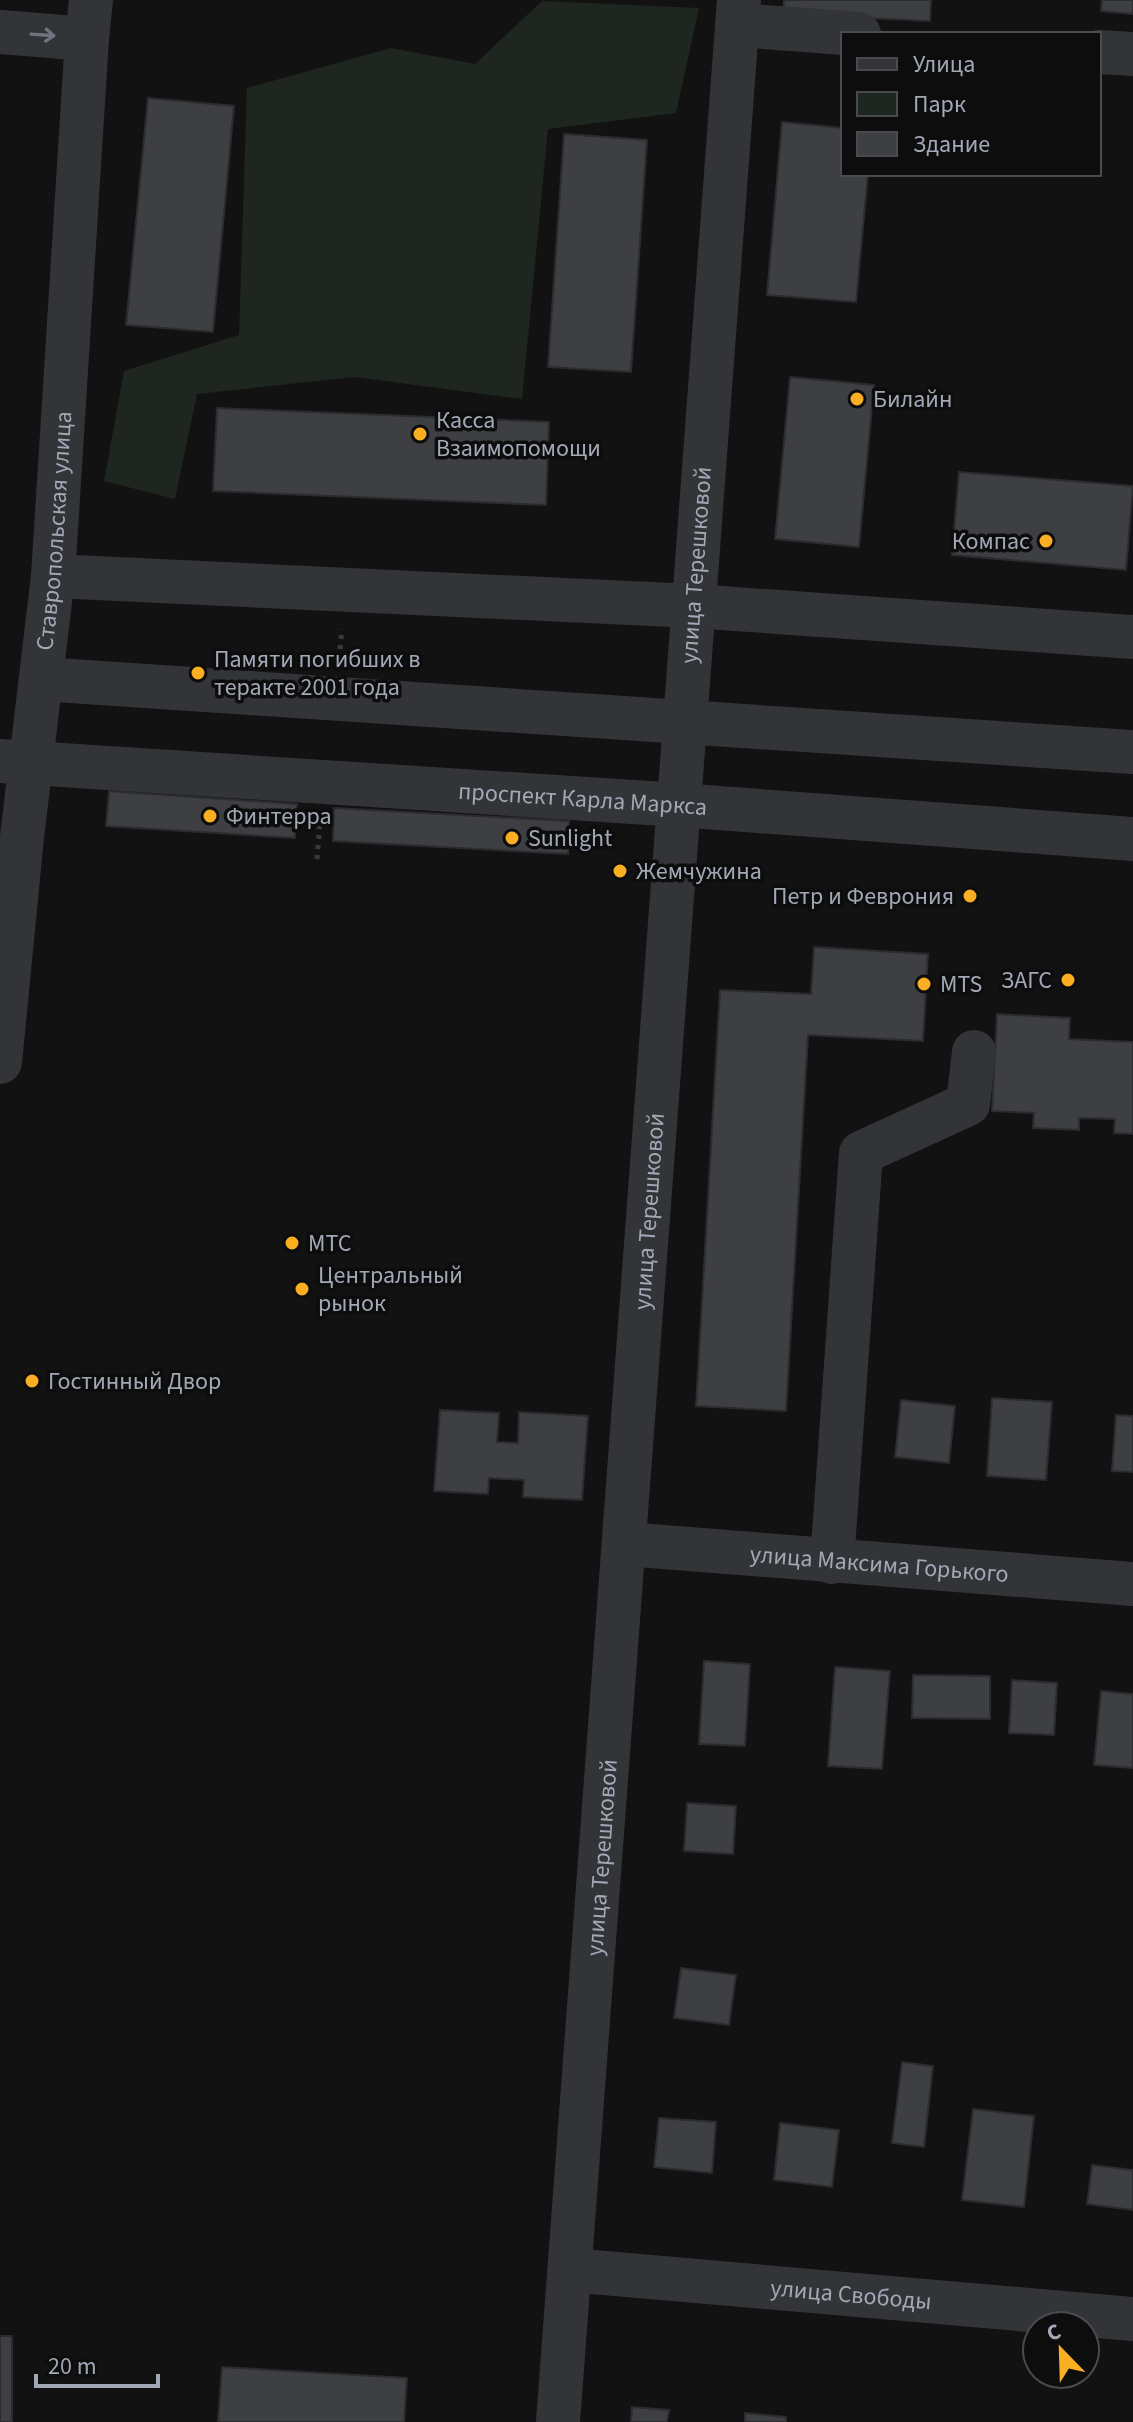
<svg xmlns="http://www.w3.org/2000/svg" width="1133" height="2422" font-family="'Source Sans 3',sans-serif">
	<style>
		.green { fill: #1e261f }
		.building { fill: #3e3f43; stroke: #2b2c2f; stroke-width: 2 }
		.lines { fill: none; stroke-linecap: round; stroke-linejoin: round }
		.path { stroke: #383b40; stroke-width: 5; stroke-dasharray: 4 6; stroke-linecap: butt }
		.minor { stroke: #323438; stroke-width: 44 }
		.oneway { stroke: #70747d }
		.poi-dot { fill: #faae22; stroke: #0d0d0e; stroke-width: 3 }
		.labels { text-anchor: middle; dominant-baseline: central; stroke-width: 7; stroke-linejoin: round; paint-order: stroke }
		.poi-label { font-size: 24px; fill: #a2a8b5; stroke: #0d0d0e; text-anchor: start }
		.street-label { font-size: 24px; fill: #a2a8b5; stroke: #0d0d0e }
	</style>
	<rect width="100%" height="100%" fill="#121213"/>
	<path class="green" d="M542 1 699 8 676 113 548 129 522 399 355 377 197 394 175 499 104 481 124 371 239 335 247 88 391 48 475 64Z"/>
	<path class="building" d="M784 0H931L930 21 783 14Z
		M1102 0H1133V14L1101 11Z
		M148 98 234 106 213 332 126 325Z
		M782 122 843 128V174H868L856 302 767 295Z
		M564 134 647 140 631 372 548 367Z
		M790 377 874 385 859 547 775 539Z
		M217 408 549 422 546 505 213 491Z
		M959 472 1133 486 1126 570 952 555Z
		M109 791 297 804 295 838 106 826Z
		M334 808 569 821 568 854 333 841Z
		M814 947 928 954 923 1041 808 1035 786 1411 696 1406 720 990 811 994Z
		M997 1014 1070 1018 1069 1039 1133 1042V1134L1114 1133 1115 1119 1079 1118V1130L1033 1128 1034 1113 992 1111Z
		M992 1398 1052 1402 1046 1480 987 1476Z
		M901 1400 955 1406 949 1463 895 1457Z
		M440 1410 499 1413 497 1442 518 1443 519 1412 588 1416 582 1500 523 1497 524 1480 489 1478 488 1494 434 1491Z
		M1116 1415 1133 1416V1472L1112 1471Z
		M704 1661 750 1664 745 1746 699 1744Z
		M835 1667 890 1671 882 1769 828 1766Z
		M913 1675 990 1676V1719L912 1718Z
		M1012 1680 1057 1683 1054 1735 1009 1733Z
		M1101 1691 1133 1694V1768L1094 1765Z
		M687 1803 736 1806 733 1854 684 1851Z
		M681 1968 736 1975 729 2025 674 2018Z
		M902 2062 933 2066 924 2147 892 2143Z
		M973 2109 1034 2116 1024 2207 962 2200Z
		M659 2118 716 2122 712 2173 654 2167Z
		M780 2123 839 2130 832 2187 774 2180Z
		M1092 2165 1133 2170V2210L1087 2204Z
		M0 2336H12V2422H0Z
		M222 2367 407 2378 404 2422H218Z
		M632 2407 669 2410 667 2422H631Z
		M745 2413 786 2417V2422H745Z"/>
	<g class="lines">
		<path class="path" d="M339 659 342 629
			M317 859 320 824"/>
		<g class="minor">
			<path d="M737 25 859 34"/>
			<path d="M0 32 87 39"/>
			<path d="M1099 52 1133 54"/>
			<path d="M53 576 693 606 1133 637"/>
			<path d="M41 679 1133 752"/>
			<path id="s1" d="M0 761 679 805 1133 839"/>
			<path id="s2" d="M0 1062 22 837 53 576 87 39 91 0"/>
			<path id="s3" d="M626 1544 1133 1584"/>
			<path d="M832 1562 861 1153 968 1104 974 1052"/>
			<path id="s4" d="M570 2270 1133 2319"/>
			<path id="s5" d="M558 2422C623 1615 675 807 739 0"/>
		</g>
	</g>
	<defs><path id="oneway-shaft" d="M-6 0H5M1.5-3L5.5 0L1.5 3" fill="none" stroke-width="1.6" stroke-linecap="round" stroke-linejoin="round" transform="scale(2)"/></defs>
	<use class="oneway" href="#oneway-shaft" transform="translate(43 35) rotate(4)"/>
	<g class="poi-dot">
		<circle cx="857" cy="399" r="8"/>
		<circle cx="420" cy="434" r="8"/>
		<circle cx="1046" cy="541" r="8"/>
		<circle cx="198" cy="673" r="8"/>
		<circle cx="210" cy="816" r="8"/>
		<circle cx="512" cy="838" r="8"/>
		<circle cx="620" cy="871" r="8"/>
		<circle cx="970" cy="896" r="8"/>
		<circle cx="1068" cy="980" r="8"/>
		<circle cx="924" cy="984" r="8"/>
		<circle cx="292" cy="1243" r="8"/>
		<circle cx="302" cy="1289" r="8"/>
		<circle cx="32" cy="1381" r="8"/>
	</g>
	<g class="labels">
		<g class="poi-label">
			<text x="873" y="399">Билайн</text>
			<text x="436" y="420">Касса<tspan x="436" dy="28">Взаимопомощи</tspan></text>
			<text x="1030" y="541" text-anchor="end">Компас</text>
			<text x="214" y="659">Памяти погибших в<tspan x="214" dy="28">теракте 2001 года</tspan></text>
			<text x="226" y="816">Финтерра</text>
			<text x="528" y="838">Sunlight</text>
			<text x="636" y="871">Жемчужина</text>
			<text x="954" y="896" text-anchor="end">Петр и Феврония</text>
			<text x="1052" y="980" text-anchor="end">ЗАГС</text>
			<text x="940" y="984">MTS</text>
			<text x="308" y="1243">МТС</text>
			<text x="318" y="1275">Центральный<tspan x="318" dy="28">рынок</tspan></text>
			<text x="48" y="1381">Гостинный Двор</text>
		</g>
		<g class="street-label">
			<text stroke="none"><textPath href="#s2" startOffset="534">Ставропольская улица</textPath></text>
			<text stroke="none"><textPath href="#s5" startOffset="1862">улица Терешковой</textPath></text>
			<text stroke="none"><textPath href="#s1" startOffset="584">проспект Карла Маркса</textPath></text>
			<text stroke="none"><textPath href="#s5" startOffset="1214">улица Терешковой</textPath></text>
			<text stroke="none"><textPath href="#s3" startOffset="254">улица Максима Горького</textPath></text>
			<text stroke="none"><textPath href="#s5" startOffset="566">улица Терешковой</textPath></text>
			<text stroke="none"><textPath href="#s4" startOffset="282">улица Свободы</textPath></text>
		</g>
	</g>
	<rect x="841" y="32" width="260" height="144" fill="#0d0d0e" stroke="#494b51" stroke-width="2"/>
	<rect x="857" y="58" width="40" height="12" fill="#323438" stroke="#494b51" stroke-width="2"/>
	<text x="913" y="72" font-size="24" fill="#a2a8b5">Улица</text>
	<rect x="857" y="92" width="40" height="24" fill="#1e261f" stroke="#494b51" stroke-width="2"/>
	<text x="913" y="112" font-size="24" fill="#a2a8b5">Парк</text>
	<rect x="857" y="132" width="40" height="24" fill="#3e3f43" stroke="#494b51" stroke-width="2"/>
	<text x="913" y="152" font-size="24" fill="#a2a8b5">Здание</text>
	<g transform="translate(1061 2350) rotate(337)"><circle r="38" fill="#0d0d0e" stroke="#494b51" stroke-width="2"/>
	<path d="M0-6L14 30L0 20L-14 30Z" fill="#faae22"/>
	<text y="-12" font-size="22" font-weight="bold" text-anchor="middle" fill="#a2a8b5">С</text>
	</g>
	<path d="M36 2374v12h122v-12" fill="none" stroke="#a2a8b5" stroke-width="4"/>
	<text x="48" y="2374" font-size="24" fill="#a2a8b5" stroke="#0d0d0e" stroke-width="6" paint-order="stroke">20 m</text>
</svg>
